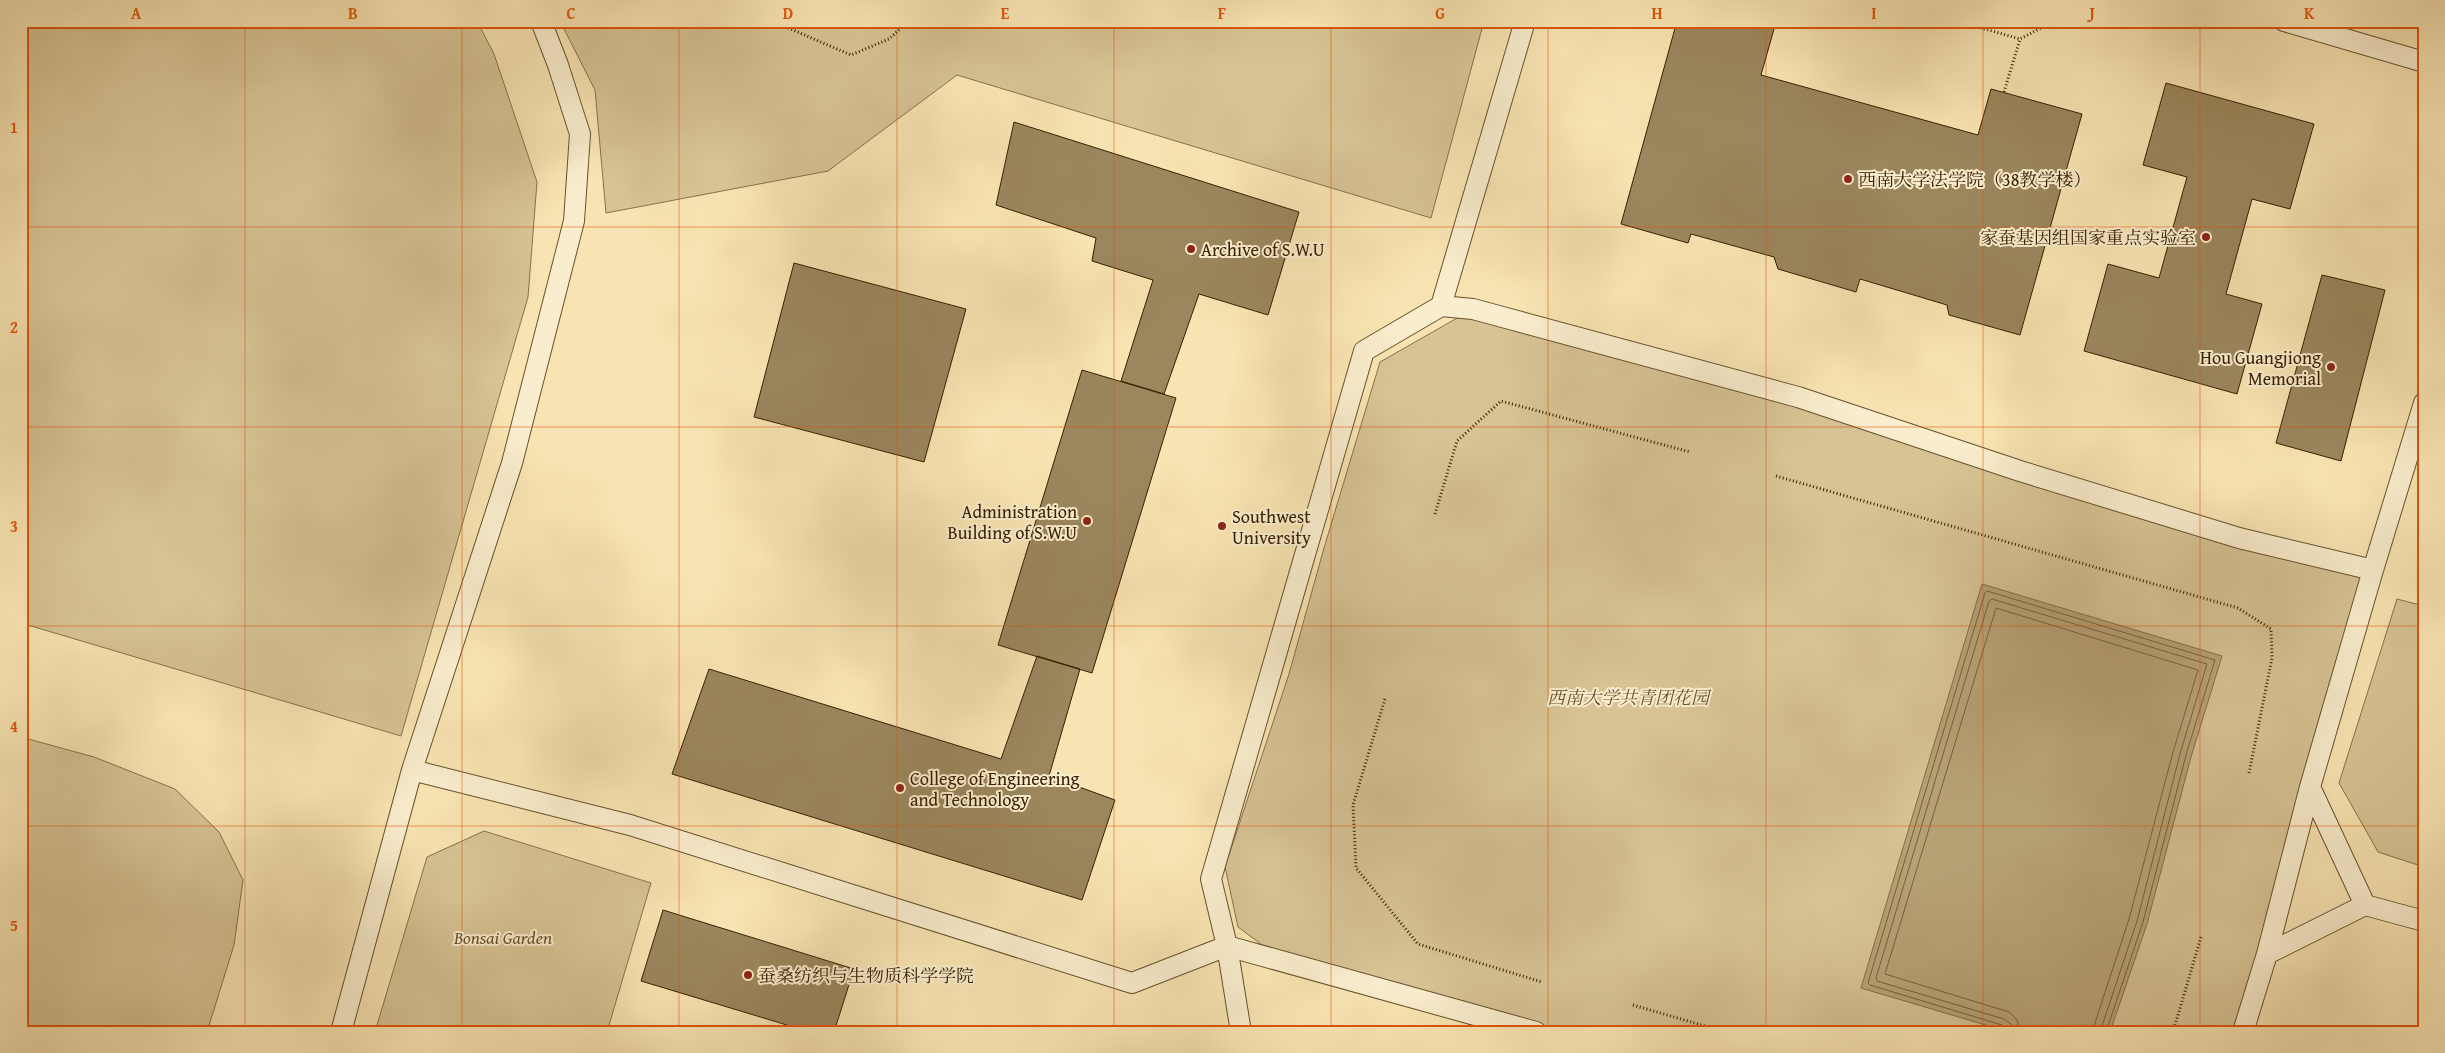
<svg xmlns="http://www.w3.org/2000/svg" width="2445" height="1053" font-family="'Gentium Book Plus','Noto Serif SC',serif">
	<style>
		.green { fill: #d7c394; stroke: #86724a }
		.water { fill: #b6a175; stroke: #836d46 }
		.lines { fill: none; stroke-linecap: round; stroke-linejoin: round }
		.shore { stroke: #76603a; stroke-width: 1 }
		.building { fill: #9b865d; stroke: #362000 }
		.service-casing { stroke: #66512c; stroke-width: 22 }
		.path { stroke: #362000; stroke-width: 3; stroke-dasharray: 1 2.5; stroke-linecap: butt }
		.service { stroke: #faedcd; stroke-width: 20 }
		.grid { fill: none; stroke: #df560b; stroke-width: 1; stroke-opacity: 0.55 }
		.poi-dot { fill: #8f2418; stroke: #faedcd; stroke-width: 2 }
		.labels { text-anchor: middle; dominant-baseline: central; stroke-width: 4; stroke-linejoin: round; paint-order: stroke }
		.poi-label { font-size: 18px; fill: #362000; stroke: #faedcd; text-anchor: start }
		.park-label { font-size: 18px; font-style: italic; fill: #66512c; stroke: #faedcd }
		.neatline { fill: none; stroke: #df560b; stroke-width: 2 }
		.grid-label { font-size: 16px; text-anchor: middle; font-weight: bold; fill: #df560b }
	</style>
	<rect width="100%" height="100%" fill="#f8e4b2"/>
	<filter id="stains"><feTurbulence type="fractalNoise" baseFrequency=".004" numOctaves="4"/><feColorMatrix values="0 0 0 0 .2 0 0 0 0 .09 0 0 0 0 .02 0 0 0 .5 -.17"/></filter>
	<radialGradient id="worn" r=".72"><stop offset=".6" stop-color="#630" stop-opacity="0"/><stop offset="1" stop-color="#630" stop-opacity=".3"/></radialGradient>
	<path class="green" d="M21 21H477L494 54 537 182 528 297 401 736 21 623Z
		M560 21H1484L1431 218 957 75 828 171 606 213 595 90Z
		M1473 309 2373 570 2243 1032H1536L1288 964 1238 927 1225 867 1289 674 1324 548 1380 362Z
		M2397 599 2424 606V867L2378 852 2339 783Z
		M21 737 94 757 175 789 219 832 243 880 234 945 207 1032H21Z
		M484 831 651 883 607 1032H375L427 857Z"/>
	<path class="water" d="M1982 584 2222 656 2191 757 2147 924 2110 1032H2009L1861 988Z"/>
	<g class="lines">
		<path class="shore" d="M2006 1032 2002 1025 1870 985 1868 983 1985 593 1987 591 2215 660 2186 755 2143 922 2106 1032
			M2013 1032 2011 1024 2004 1019 1877 981 1876 978 1989 601 1992 599 2207 664 2180 754 2137 921 2100 1032
			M2020 1032 2017 1020 2009 1012 1885 974 1996 608 2198 670 2173 752 2129 919 2092 1032"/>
	</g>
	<path class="building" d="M1677 21H1745L1774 29 1761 75 1978 135 1991 89 2082 114 2020 335 1949 315 1947 305 1860 279 1856 292 1778 269 1774 257 1691 234 1688 243 1621 224Z
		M2166 83 2314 124 2290 209 2252 199 2226 294 2262 304 2237 394 2084 351 2108 264 2159 278 2187 177 2143 165Z
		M1014 122 1299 212 1268 315 1199 294 1164 394 1121 381 1153 280 1092 261 1096 238 996 205Z
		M794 263 966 309 924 462 754 417Z
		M2322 275 2385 290 2341 461 2276 443Z
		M1082 370 1176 398 1092 673 998 645Z
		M1037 656 1080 669 1049 776 1115 800 1082 900 672 774 709 669 1001 759Z
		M663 910 854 969 834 1032H810L641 981Z"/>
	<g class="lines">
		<g class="service-casing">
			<path id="service" d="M2284 21 2424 62
				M1441 306 1525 21
				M2373 570 2424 403
				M412 770 512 463 574 221 580 134 558 65 541 21
				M2310 787 2365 905 2424 921
				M2267 954 2365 905
				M341 1032 412 770 630 825 1132 983 1227 946 1536 1032
				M1241 1032 1227 946 1211 879 1364 351 1441 306 1473 309 1798 397 2020 471 2239 538 2373 570 2310 787 2267 954 2243 1032"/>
		</g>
		<path class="path" d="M772 21 851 55 889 39 909 21
			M1957 21 2020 39 2054 21
			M2004 92 2020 39
			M1776 476 2238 608 2271 629 2272 658 2249 773
			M1435 514 1457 441 1501 401 1690 452
			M1385 699 1353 805 1356 868 1418 944 1542 982
			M1633 1005 1725 1032
			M2173 1032 2201 937"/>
		<use href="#service" class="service"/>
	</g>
	<path class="grid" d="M245 21V1032M462 21V1032M679 21V1032M897 21V1032M1114 21V1032M1331 21V1032M1548 21V1032M1766 21V1032M1983 21V1032M2200 21V1032M21 227H2424M21 427H2424M21 626H2424M21 826H2424"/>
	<g class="poi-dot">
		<circle cx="1848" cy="179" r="5"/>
		<circle cx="2206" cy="237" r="5"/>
		<circle cx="1191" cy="249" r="5"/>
		<circle cx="2331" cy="367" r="5"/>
		<circle cx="1087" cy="521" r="5"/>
		<circle cx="1222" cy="526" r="5"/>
		<circle cx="900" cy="788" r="5"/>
		<circle cx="748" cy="975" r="5"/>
	</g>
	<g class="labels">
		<g class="poi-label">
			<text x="1858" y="179">西南大学法学院（38教学楼）</text>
			<text x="2196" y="237" text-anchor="end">家蚕基因组国家重点实验室</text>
			<text x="1201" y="249">Archive of S.W.U</text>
			<text x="2321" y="357" text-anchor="end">Hou Guangjiong<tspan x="2321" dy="21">Memorial</tspan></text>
			<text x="1077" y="511" text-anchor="end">Administration<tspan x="1077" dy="21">Building of S.W.U</tspan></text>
			<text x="1232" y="516">Southwest<tspan x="1232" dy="21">University</tspan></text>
			<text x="910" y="778">College of Engineering<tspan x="910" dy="21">and Technology</tspan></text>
			<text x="758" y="975">蚕桑纺织与生物质科学学院</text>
		</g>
		<g class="park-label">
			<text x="1628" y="697">西南大学共青团花园</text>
			<text x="503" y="937">Bonsai Garden</text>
		</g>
	</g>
	<rect width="2445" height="1053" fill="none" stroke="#f8e4b2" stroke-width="55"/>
	<rect x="28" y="28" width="2390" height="998" class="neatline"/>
	<g class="grid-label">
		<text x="136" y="19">A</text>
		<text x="353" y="19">B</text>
		<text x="571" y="19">C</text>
		<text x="788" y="19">D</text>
		<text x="1005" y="19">E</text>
		<text x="1222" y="19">F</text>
		<text x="1440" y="19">G</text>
		<text x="1657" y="19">H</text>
		<text x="1874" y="19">I</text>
		<text x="2092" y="19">J</text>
		<text x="2309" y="19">K</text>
		<text x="14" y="133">1</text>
		<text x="14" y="333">2</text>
		<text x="14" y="532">3</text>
		<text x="14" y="732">4</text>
		<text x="14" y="931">5</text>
	</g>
	<rect width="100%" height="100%" filter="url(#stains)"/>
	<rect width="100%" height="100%" fill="url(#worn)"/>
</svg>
